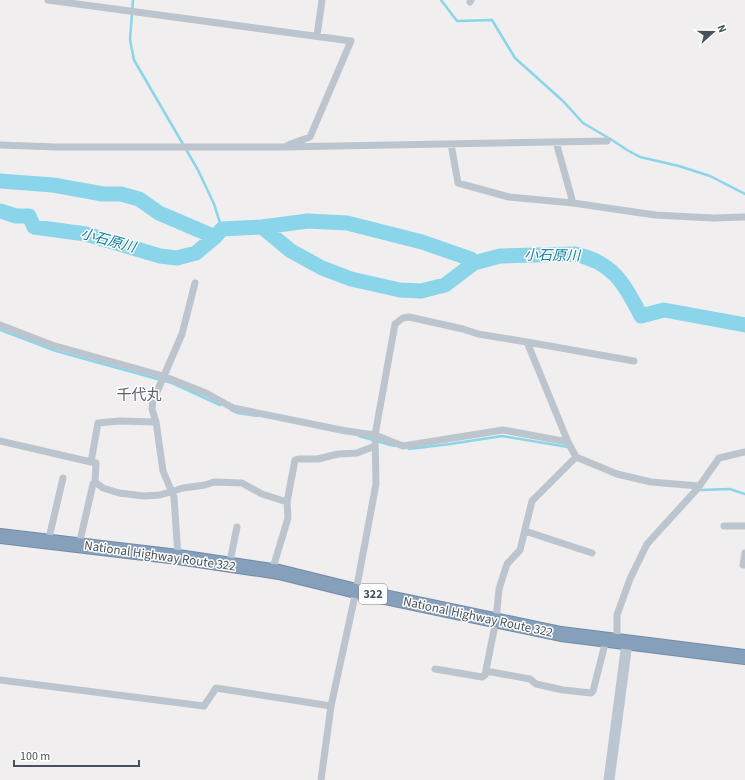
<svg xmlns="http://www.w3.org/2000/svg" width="745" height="780" font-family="'Source Sans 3','Noto Sans JP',sans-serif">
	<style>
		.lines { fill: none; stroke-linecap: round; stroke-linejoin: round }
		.stream { stroke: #8bd5ea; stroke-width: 2.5 }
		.river { stroke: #8bd5ea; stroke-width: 15 }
		.highway-casing { stroke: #728ba8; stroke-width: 16 }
		.street { stroke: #bcc5cd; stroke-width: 7 }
		.secondary { stroke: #bcc6d1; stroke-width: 11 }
		.highway { stroke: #86a0bc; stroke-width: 14 }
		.labels { text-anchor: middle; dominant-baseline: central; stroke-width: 3; stroke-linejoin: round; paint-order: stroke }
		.shield { fill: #fff; stroke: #7e858c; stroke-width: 1 }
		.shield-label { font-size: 12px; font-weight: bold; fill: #46515b }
		.street-label { font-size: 13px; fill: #46515b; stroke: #fff }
		.water-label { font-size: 14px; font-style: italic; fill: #0f7e9e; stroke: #fff }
		.quarter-label { font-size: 15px; fill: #5b5e63; stroke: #fff }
	</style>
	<rect width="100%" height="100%" fill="#f0eeee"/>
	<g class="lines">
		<path class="stream" d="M133 0 130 40 134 60 198 170 214 204 222 229
			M441 0 457 21 492 20 515 58 563 101 583 123 612 140 627 150 640 157 679 166 710 176 745 194
			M0 330 56 351 172 383 220 405
			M231 410 238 413 257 416
			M359 436 394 446
			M409 449 450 444 502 436 568 447
			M701 490 730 489 745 494"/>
		<path class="river" d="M0 181 53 185 103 194H121L139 199 159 213 215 237
			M0 211 16 216H29L34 227 86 234 160 256 177 258 196 253 215 237 222 229 262 227 308 221 347 223 422 242 471 259 474 263
			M262 227 291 251 322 268 351 279 400 290 421 291 445 285 474 263 500 256 574 254C612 261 625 284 641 316L664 310 745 325"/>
		<g class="highway-casing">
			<path id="highway" d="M0 536 178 557 279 572 356 591 561 634 745 657"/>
		</g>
		<path class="street" d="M48 0 351 41 310 137 288 145
			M470 2 471 0
			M317 36 322 0
			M556 142 573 203 655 215 713 218 745 217
			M451 144 458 183 509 197 573 203
			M0 145 56 147H283L607 141
			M0 325 52 345 163 376 206 393 233 408 346 431 375 435 403 446 503 430 568 442 576 457 617 474 651 482 699 486
			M527 342 568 442
			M0 441 91 462 98 423 119 421 156 422
			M91 462 96 463 95 482 103 488 119 493 144 496 160 495 183 488 205 485 214 482 242 483 262 494 287 502
			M724 526H745
			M525 531 592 553
			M48 542 63 478
			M79 545 93 484 95 482
			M745 553 743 565H745
			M178 557 174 497 163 471 156 422 152 409 153 401 182 334 195 283
			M229 566 237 527
			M272 571 288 518 287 502 295 460 298 459H318L338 454 357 453 375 446
			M617 641V615L630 579 647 544 698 488 719 458 745 452
			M435 669 482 677 485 675 496 620 499 589 507 564 520 550 532 501 576 457
			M486 671 530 679 536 684 563 690 591 693 593 691 606 640
			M0 680 204 706 216 688 331 706
			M321 780 331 706 356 591 376 484 375 435 395 324 403 318 409 317 463 329 478 334 527 342 634 361"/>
		<path class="secondary" d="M609 780 627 643"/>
		<use href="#highway" class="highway"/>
	</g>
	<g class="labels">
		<rect class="shield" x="359" y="584" width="28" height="20" rx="3"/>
		<g class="shield-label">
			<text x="373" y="594">322</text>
		</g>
		<g class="street-label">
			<text transform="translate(160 556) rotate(8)">National Highway Route 322</text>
			<text transform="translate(478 617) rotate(12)">National Highway Route 322</text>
		</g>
		<g class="water-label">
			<text transform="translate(108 241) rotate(15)">小石原川</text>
			<text transform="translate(552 256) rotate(1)">小石原川</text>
		</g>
		<g class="quarter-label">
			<text x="139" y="395">千代丸</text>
		</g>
	</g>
	<g transform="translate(713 32) rotate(69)" stroke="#ffffff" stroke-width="3" paint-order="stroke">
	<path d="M0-3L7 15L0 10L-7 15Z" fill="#46515b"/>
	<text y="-6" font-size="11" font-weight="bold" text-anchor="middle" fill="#46515b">N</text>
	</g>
	<path d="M14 760v6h125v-6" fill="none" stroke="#46515b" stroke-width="2"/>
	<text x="20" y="760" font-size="12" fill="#46515b" stroke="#ffffff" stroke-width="3" paint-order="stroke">100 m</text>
</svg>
